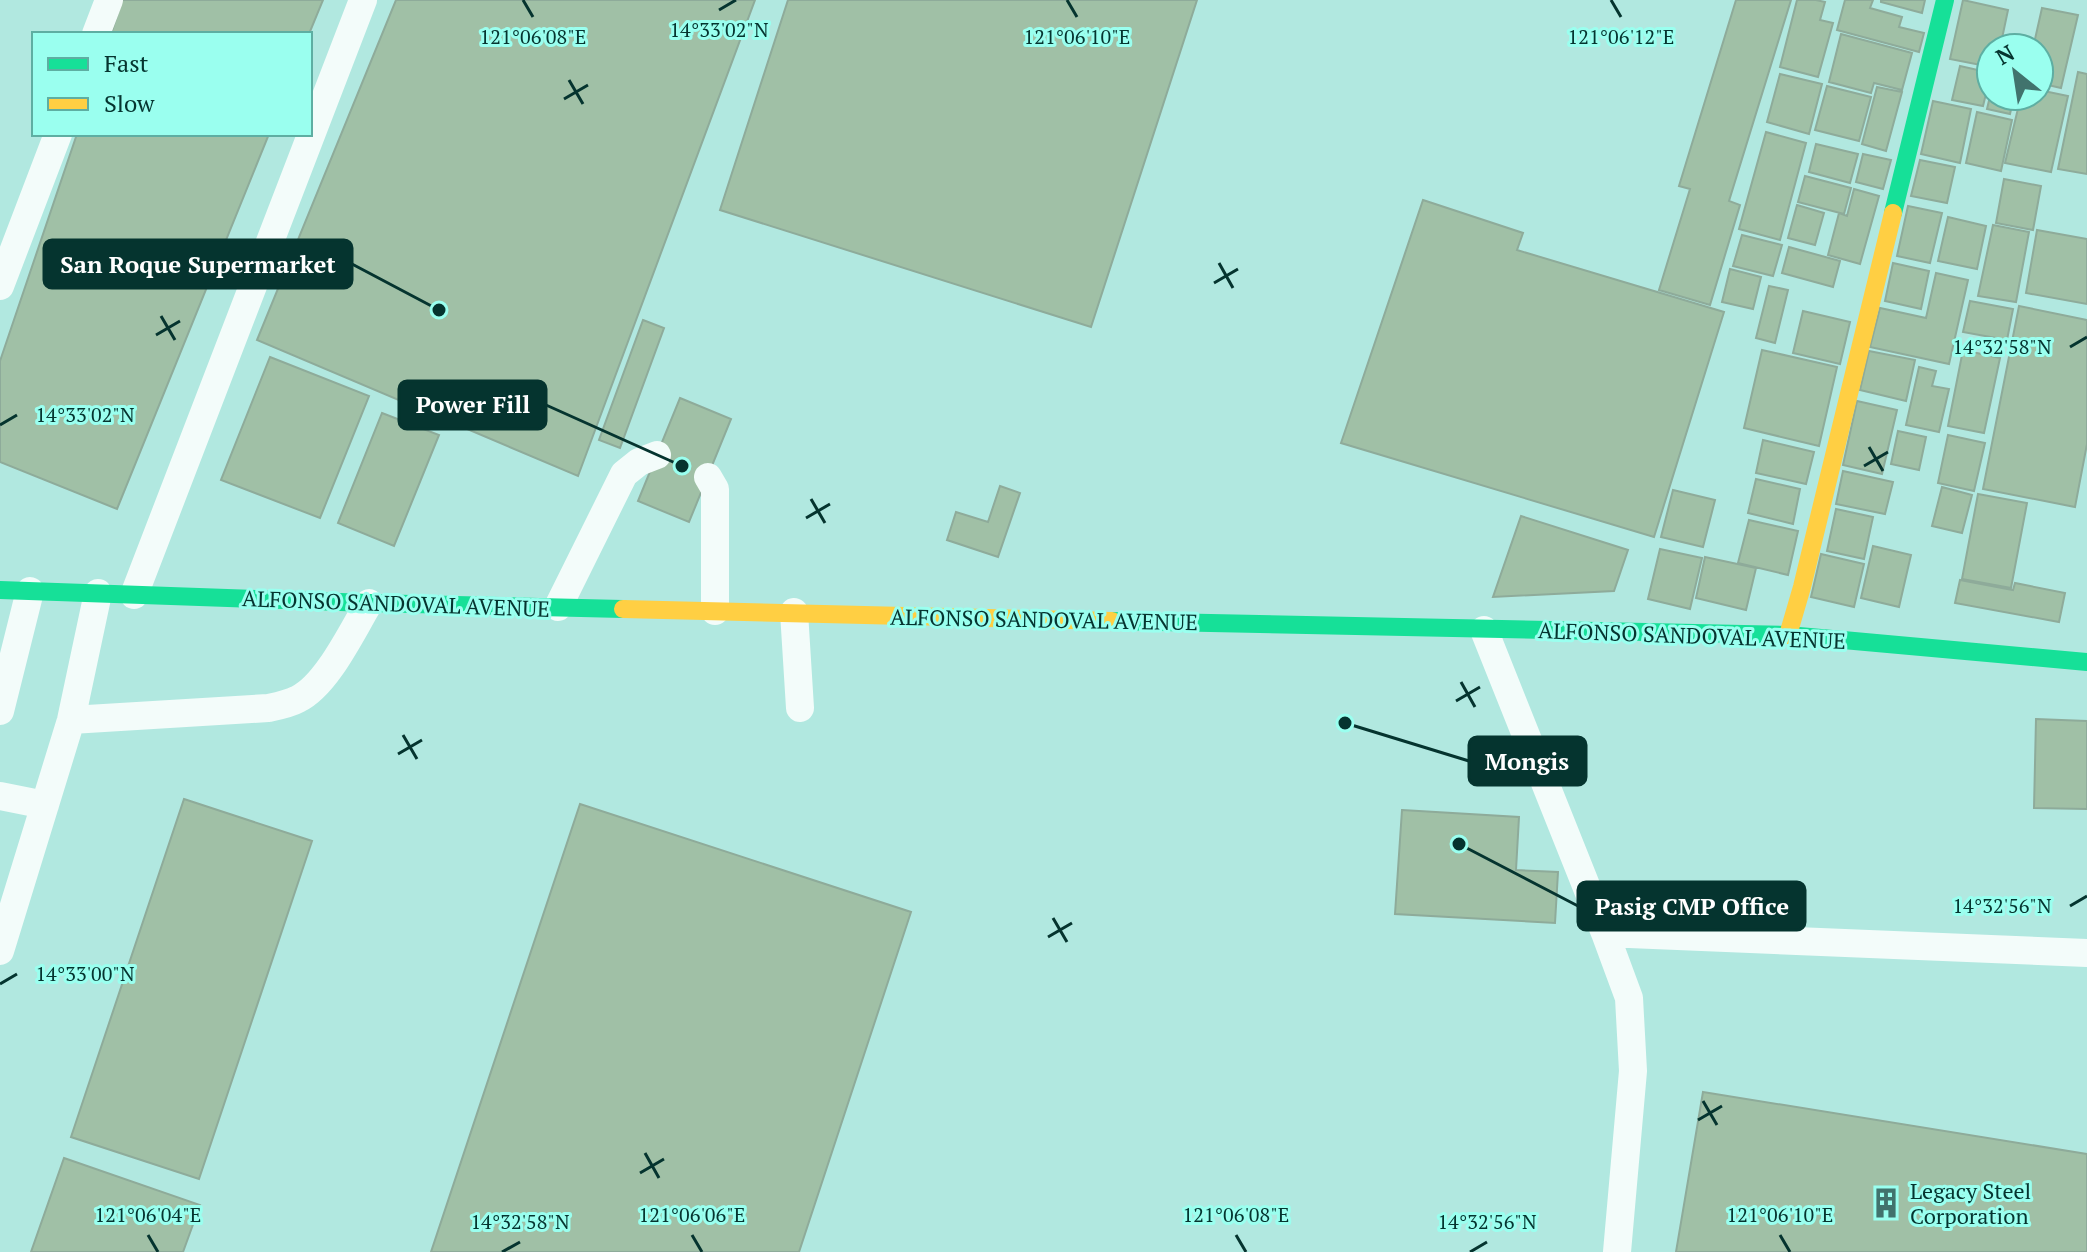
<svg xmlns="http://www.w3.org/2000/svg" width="2087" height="1252" font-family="'PT Serif',serif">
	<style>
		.building { fill: #a0c0a6; stroke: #8eab9a; stroke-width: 2 }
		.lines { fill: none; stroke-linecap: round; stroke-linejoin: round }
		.lane { stroke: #f3fcfa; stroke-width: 28 }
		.fast { stroke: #16e098; stroke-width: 18 }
		.slow { stroke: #ffcf43; stroke-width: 18 }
		.ticks { fill: none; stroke: #05342f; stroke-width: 3 }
		.labels { text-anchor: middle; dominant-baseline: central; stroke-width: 6; stroke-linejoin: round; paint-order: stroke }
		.street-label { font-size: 22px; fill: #05342f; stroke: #9affef }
		.poi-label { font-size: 22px; fill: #05342f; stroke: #9affef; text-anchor: start }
		.ticks-label { font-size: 20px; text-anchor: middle; fill: #05342f; stroke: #9affef; stroke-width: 6; stroke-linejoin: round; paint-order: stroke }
		.leader { fill: none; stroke: #05342f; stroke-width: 3 }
		.callout-dot { fill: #05342f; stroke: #9affef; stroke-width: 3 }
		.callout { fill: #05342f; stroke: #05342f; stroke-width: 3 }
		.callout-label { font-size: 24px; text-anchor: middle; font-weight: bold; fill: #fff }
	</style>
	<rect width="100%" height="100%" fill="#b1e8e0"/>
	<path class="building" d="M122 0H323L309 34H111Z
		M396 0H755L578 476 257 340Z
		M788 0H1197L1091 327 720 210Z
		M1736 0H1791L1729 201 1740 205 1710 305 1659 290 1690 189 1679 186Z
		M1797 0H1816L1825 2 1820 20 1833 23 1818 77 1780 67Z
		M1845 0H1873L1870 8 1902 17 1899 27 1924 33 1919 52 1837 30Z
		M1881 0H1925L1922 13 1881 2Z
		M1963 0 2008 10 2000 48H1991V67L1950 59Z
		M2042 8 2078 15 2061 88 2039 83V48H2033Z
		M1841 34 1912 53 1902 90 1874 83 1871 93 1829 82Z
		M1960 66 1991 73 1983 106 1952 100Z
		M2078 72 2087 74V174L2058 169Z
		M1780 74 1822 84 1809 134 1767 122Z
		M1827 86 1871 97 1859 141 1815 130Z
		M1877 87 1902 92 1886 151 1862 144Z
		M2039 90 2068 96 2051 172 2005 163 2021 96H2039Z
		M1991 92V96H2014L2010 114 1987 109Z
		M1933 101 1971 109 1960 163 1921 154Z
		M1977 112 2012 120 2001 171 1966 163Z
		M1766 132 1806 143 1780 240 1739 229Z
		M77 134H269L117 509 0 462V361Z
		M1816 144 1858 154 1850 183 1809 172Z
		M1863 154 1891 160 1883 189 1856 182Z
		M1920 160 1955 167 1947 203 1911 196Z
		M1805 176 1851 188 1844 214 1798 202Z
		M2004 179 2041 186 2033 230 1996 223Z
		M1854 189 1879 196 1860 264 1828 255 1839 213 1847 216Z
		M1423 200 1523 233 1517 250 1724 312 1654 537 1341 443Z
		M1797 205 1824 213 1815 245 1788 238Z
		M1908 206 1942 213 1930 263 1897 256Z
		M1948 217 1986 226 1977 269 1938 261Z
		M1993 225 2029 232 2016 302 1978 296Z
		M2037 230 2087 239V304L2026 293Z
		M1742 235 1782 245 1773 276 1733 266Z
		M1789 247 1840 261 1833 287 1782 273Z
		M1893 263 1929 271 1921 309 1885 301Z
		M1730 269 1761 277 1753 309 1722 302Z
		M1936 273 1968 280 1949 364 1870 347 1880 308 1926 318Z
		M1769 286 1788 290 1775 343 1756 338Z
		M1970 301 2013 309 2007 340 1963 332Z
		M2019 306 2087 320V444L2075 507 1983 489Z
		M1803 311 1850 322 1840 364 1793 353Z
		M643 320 664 328 620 448 599 440Z
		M1762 350 1837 367 1819 446 1744 428Z
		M1963 350 2000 358 1984 433 1948 426Z
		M1869 351 1915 360 1906 401 1860 390Z
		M270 357 369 396 320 518 221 480Z
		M1919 367 1936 371 1932 386 1949 389 1939 432 1906 425Z
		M680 398 731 419 689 522 638 501Z
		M1857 401 1897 410 1882 474 1843 465Z
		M382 413 439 435 394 546 338 523Z
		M1898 431 1926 437 1919 470 1891 464Z
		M1948 435 1985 443 1974 491 1938 483Z
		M1763 440 1814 452 1806 484 1756 473Z
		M1843 471 1893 482 1885 514 1836 504Z
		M1756 479 1800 489 1793 524 1748 513Z
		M1000 486 1020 493 998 557 947 540 956 512 988 522Z
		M1942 487 1972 495 1962 533 1932 526Z
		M1673 490 1715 500 1703 547 1661 537Z
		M1978 494 2027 503 2011 588 1962 579Z
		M1836 509 1873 517 1864 559 1827 551Z
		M1521 516 1628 550 1614 591 1493 597Z
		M1749 520 1798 531 1788 575 1738 563Z
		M1873 546 1911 555 1899 607 1861 598Z
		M1660 549 1702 558 1690 609 1648 599Z
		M1821 554 1864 564 1854 607 1811 597Z
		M1705 557 1756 568 1746 610 1696 598Z
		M1960 580 2013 590 2015 583 2065 593 2059 622 1955 603Z
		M2036 719 2087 721V809L2034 808Z
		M184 799 312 841 199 1179 71 1137Z
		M580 804 911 912 799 1252H431Z
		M1402 810 1519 817 1516 870 1558 872 1555 923 1395 914Z
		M1703 1092 2087 1154V1252H1676Z
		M64 1158 200 1205 183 1252H31Z"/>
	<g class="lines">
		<path class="lane" d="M96 34 109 0
			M0 286 58 134
			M708 477 715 489V611
			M134 595 363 0
			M558 607 624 474 639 462 657 455
			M794 612 800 708
			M1484 630 1605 933 1629 998 1633 1071 1617 1252
			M0 711 30 591
			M71 720 268 708C278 706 289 704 298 699 327 685 352 631 369 603
			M0 796 45 805
			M1605 933 2087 953
			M0 951 71 720 98 593"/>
		<path class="fast" d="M1893 213 1945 0
			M0 590 369 603 623 609
			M1112 621 1788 635 2087 662"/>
		<path class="slow" d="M623 609 1112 621
			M1788 635 1802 587 1893 213"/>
	</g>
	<path class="ticks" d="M523 0 533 17M1067 0 1077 17M1611 0 1621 17M719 10 736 0M569 80 583 104M564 99 588 85M1219 263 1233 288M1214 283 1238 269M161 316 175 340M156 335 180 321M2070 347 2087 337M0 425 17 415M1869 447 1883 471M1864 466 1888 452M811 499 825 523M806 518 830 504M1461 682 1475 707M1456 701 1480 687M403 735 417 759M398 754 422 740M2070 906 2087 896M1053 918 1067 942M1048 937 1072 923M0 984 17 974M1703 1101 1717 1125M1698 1120 1722 1106M645 1153 659 1178M640 1173 664 1159M148 1235 158 1252M692 1235 702 1252M1236 1235 1246 1252M1780 1235 1790 1252M502 1252 520 1242M1470 1252 1487 1242"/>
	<defs>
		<g id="building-bare" transform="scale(2.4)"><path d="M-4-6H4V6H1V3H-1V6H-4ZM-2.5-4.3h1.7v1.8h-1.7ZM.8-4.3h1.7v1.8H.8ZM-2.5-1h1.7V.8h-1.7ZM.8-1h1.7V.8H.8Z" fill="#41736d" stroke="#9affef" stroke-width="2.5" paint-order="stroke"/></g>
	</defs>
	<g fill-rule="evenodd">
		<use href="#building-bare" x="1886" y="1203"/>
	</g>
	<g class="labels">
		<g class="street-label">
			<text transform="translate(396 603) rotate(2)">ALFONSO SANDOVAL AVENUE</text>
			<text transform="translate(1044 619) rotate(1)">ALFONSO SANDOVAL AVENUE</text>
			<text transform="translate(1692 635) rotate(2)">ALFONSO SANDOVAL AVENUE</text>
		</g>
		<g class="poi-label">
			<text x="1910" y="1190">Legacy Steel<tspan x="1910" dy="25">Corporation</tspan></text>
		</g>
	</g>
	<g class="ticks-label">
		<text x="719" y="37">14°33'02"N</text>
		<text x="1077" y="44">121°06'10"E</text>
		<text x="1621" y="44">121°06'12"E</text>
		<text x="533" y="44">121°06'08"E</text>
		<text x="2002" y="354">14°32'58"N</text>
		<text x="85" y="422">14°33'02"N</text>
		<text x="2002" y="913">14°32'56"N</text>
		<text x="85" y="981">14°33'00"N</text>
		<text x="148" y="1222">121°06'04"E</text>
		<text x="692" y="1222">121°06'06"E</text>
		<text x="1236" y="1222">121°06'08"E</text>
		<text x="1780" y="1222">121°06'10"E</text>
		<text x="520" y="1229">14°32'58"N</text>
		<text x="1487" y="1229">14°32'56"N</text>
	</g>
	<path class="leader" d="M439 310L352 264M682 466L546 405M1345 723L1469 761M1459 844L1578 906"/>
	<g class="callout-dot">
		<circle cx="439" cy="310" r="8"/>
		<circle cx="682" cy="466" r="8"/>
		<circle cx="1345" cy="723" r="8"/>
		<circle cx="1459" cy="844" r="8"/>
	</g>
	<g class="callout">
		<rect x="44" y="240" width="308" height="48" rx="8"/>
		<rect x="399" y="381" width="147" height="48" rx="8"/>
		<rect x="1469" y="737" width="117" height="48" rx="8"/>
		<rect x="1578" y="882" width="227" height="48" rx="8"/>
	</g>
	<g class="callout-label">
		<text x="198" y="273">San Roque Supermarket</text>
		<text x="473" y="413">Power Fill</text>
		<text x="1527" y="770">Mongis</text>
		<text x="1692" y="915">Pasig CMP Office</text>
	</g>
	<rect x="32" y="32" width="280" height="104" fill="#9affef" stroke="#5eaea2" stroke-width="2"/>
	<rect x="48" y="58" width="40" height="12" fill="#16e098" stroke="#5eaea2" stroke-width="2"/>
	<text x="104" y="72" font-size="24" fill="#05342f">Fast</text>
	<rect x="48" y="98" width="40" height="12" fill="#ffcf43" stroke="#5eaea2" stroke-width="2"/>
	<text x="104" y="112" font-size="24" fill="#05342f">Slow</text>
	<g transform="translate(2015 72) rotate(330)"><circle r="38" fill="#9affef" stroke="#5eaea2" stroke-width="2"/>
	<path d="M0-6L14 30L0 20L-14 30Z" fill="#41736d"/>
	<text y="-12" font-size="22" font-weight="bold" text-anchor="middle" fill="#05342f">N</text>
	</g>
</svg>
